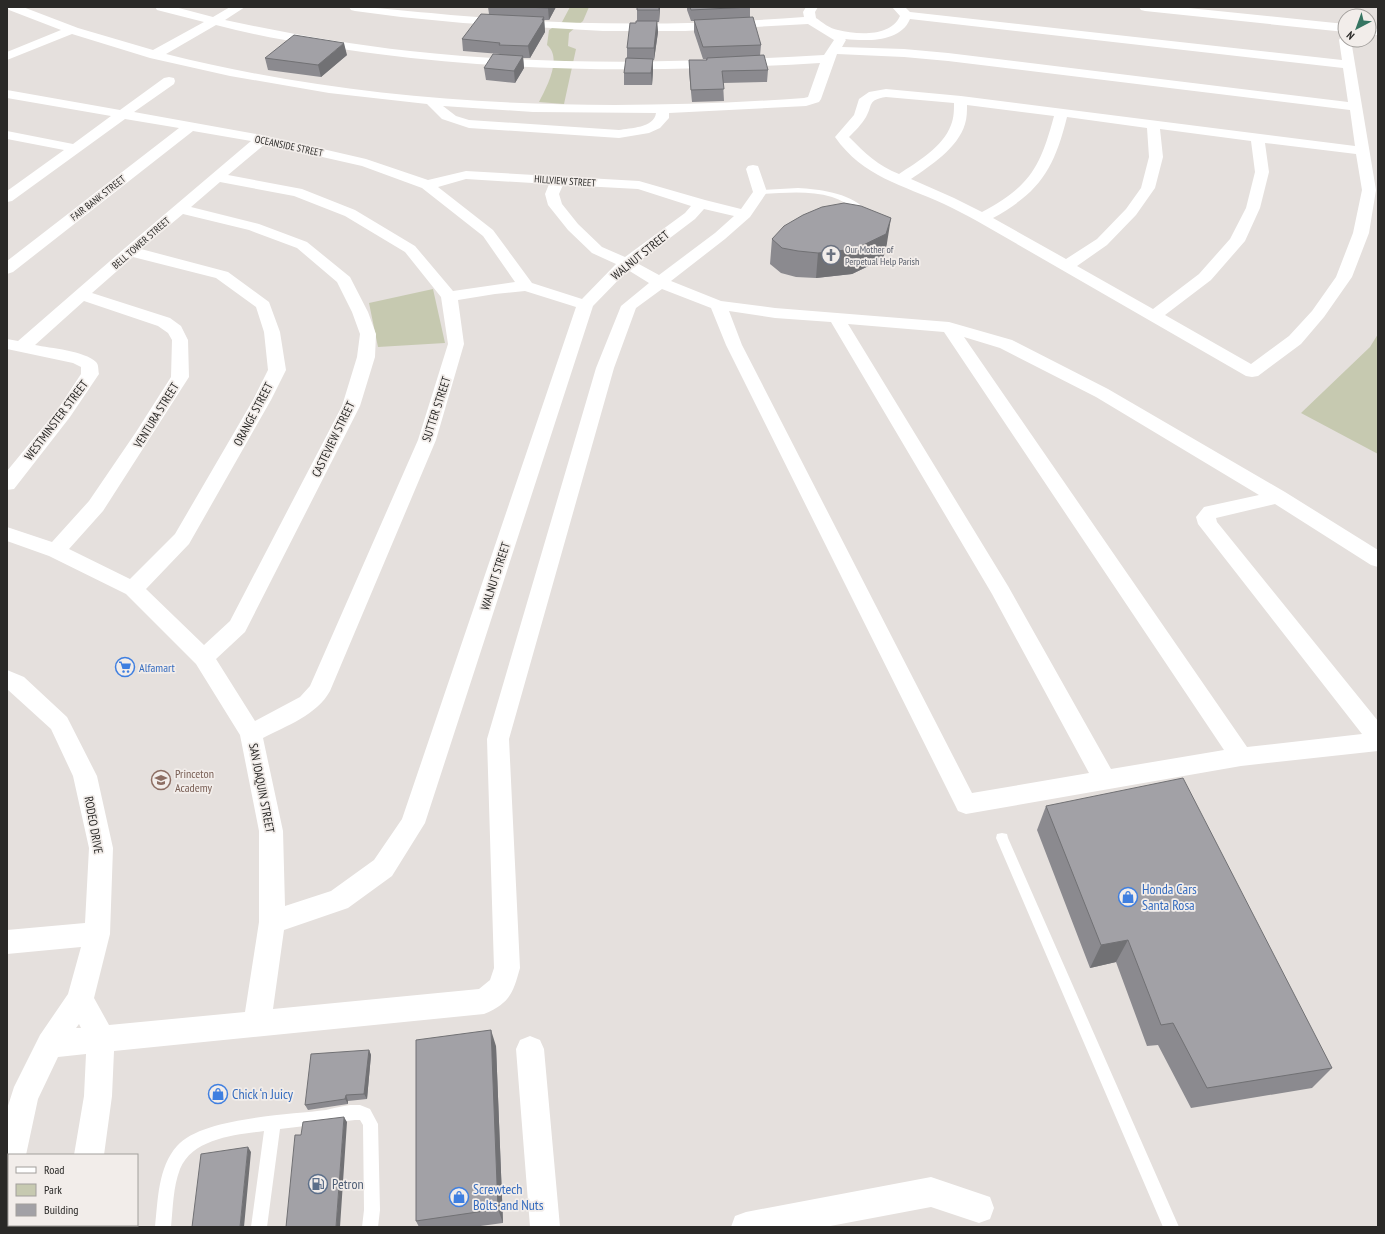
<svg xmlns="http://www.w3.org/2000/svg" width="1385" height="1234" font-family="'PT Sans Narrow',sans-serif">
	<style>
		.green { fill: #c6c9b0 }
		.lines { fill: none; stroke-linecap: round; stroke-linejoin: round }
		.service { fill: #fff; fill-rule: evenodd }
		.minor { fill: #fff; fill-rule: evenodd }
		.wall { fill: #8b8a8f }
		.shaded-wall { fill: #717174 }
		.building { fill: #a2a1a6; stroke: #717174 }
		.labels { text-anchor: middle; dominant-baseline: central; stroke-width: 3.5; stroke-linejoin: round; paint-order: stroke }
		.far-street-label { font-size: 10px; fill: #2a2927; stroke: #f2edea }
		.far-worship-label { font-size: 10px; fill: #5b616d; stroke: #f2edea; text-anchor: start }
		.street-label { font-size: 12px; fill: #2a2927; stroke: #f2edea }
		.shop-label { font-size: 12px; fill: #366cbe; stroke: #f2edea; text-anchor: start }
		.education-label { font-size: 12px; fill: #785e54; stroke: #f2edea; text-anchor: start }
		.near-shop-label { font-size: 14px; fill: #366cbe; stroke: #f2edea; text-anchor: start }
		.near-service-label { font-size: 14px; fill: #4e5e75; stroke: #f2edea; text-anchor: start }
	</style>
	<rect width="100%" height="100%" fill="#e5e0dd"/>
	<path class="green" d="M570 7H589L583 21 569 33 568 46 576 49 564 104 539 102C546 88 563 58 547 45L549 30 562 22Z
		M433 289 445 343 378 347 369 303Z
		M1378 334V454L1301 413 1370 347Z"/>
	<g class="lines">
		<path class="service" d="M798 188C818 189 849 193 864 208L860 210H857C849 205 841 200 832 197 809 190 784 193 760 194L756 192 760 190Z
			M1002 833 1007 834 1008 838 1179 1227H1163L996 838 997 834Z
			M350 1105H360L370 1109 378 1124 380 1210 378 1227H362L364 1210 363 1125 360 1120H355L280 1129 267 1227H251L264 1131C236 1135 193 1138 180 1169 173 1187 173 1208 171 1227H155C158 1200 158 1167 177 1146 202 1117 289 1115 326 1110 334 1108 342 1106 350 1105Z"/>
		<path class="minor" d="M7 7H23L78 28 153 50 204 22 157 10 155 7H175L213 17 230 7H245L225 20C286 33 347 44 410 51 548 66 686 63 824 55L834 40 808 24 685 31H603L463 23 401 17 355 11 351 10 349 7C377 7 403 11 431 13 460 16 489 18 518 20 614 26 709 24 804 17L803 12 806 7H818L815 12 816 18C822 22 830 29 838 30 857 35 891 37 900 16L892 7H905L910 12 1342 60 1339 40 1341 37 1345 36V40H1351L1376 190 1369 233 1352 277 1324 317 1301 344 1258 376 1252 377 1246 376 977 221C966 215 955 209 944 204 903 185 863 177 835 137L854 115 859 99 869 92 886 89 961 96 1355 146 1350 110 948 61 904 57 837 54 821 99 819 102 806 106 669 113V118L660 128 649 133 619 138 469 128 442 119 427 104 329 93 230 76 150 58 72 34 7 60V52L61 30 9 10ZM910 19 1343 68 1348 102 948 53 904 49 842 47 846 40 845 39C866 41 900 43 910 19ZM216 25C269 39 324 47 378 54 525 73 673 72 820 63L808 97 804 98C591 113 374 106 166 54ZM886 97 954 103C954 110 954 118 951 125 943 147 917 162 899 174 878 166 865 153 849 137 855 131 862 124 866 117 873 105 867 100 886 97ZM967 105 1054 116C1040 168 1030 186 982 212L954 198 911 179C930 166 958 148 965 124 967 118 967 111 967 105ZM443 106 533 112 656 113C654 128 630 128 619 130L469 120 456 116ZM1067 117 1147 128 1149 157 1141 188 1126 209 1097 239 1066 259 993 218C1040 192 1054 169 1067 117ZM1160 129 1251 141 1255 172 1246 208 1230 239 1199 274 1153 309 1077 266 1107 245 1136 215 1155 188 1163 157ZM1265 143 1356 154 1362 190 1353 233 1336 277 1312 311 1289 336 1251 364 1165 315 1211 280 1245 241 1260 208 1269 172Z
			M1139 7H1179L1345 24V32L1145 11 1141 10Z
			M1369 27 1378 29V35H1369Z
			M169 77 174 78 175 81 174 84 134 112 262 135 366 159 428 180 466 171 639 181 705 200 741 209 753 192 746 169 748 166 753 165 758 166 767 192 750 217 725 239 671 281 721 301 775 308 949 322 1012 340 1108 389 1285 492 1378 550V567L1371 565 1275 504 1216 518 1217 522 1378 721V751L1241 766 966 814 958 811 726 345 711 308 662 289 636 308 614 368 509 739 520 968C513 993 510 1003 484 1014L114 1051 112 1096 104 1155H74L84 1096 86 1054 58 1057 38 1099 26 1155H9V1193L7 1194V1109L14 1087 40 1035 68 994 81 947 7 954V930L85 923 89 848 73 776 51 729 7 689V670L24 677 67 717 97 776 113 848 110 934 94 998 109 1025 245 1012 259 922V831L240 735 196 664 126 594 49 556 7 541V527L52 542 89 501 136 432 171 377 172 340 168 333 158 326 84 301 35 345C50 348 85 351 96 362 99 365 98 370 99 374L70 417 14 489 7 490V471L58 409 81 374V367L73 363 7 349V339L18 341 125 248 251 141 193 131 13 272 7 274V261L179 128 125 119 12 201 7 202V191L64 150 7 139V131L73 144 111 116 7 98V90L120 110 164 78ZM265 144 362 166 422 188 483 236 515 282 453 291 415 246 355 210 302 189 228 175ZM466 179 549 184 545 194 548 205 568 230 592 253 616 264 582 299 532 283 493 230 438 187ZM220 182 294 196 345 216 405 252 441 297 448 344 418 440 310 686 300 697 255 721 216 659 245 632 360 406 375 357 376 334 368 312 350 277 307 242 259 224 191 207ZM563 185 638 189 691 206 685 213 625 257 602 247 578 224 562 204 559 194ZM704 209 734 216 715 233 659 275 637 263 695 219ZM183 214 249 230 297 248 337 282 352 312 360 334 357 357 342 406 230 621 204 645 146 589 189 544 271 400 286 370 280 332 269 302 228 272 141 249ZM133 257 216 278 256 307 264 332 268 370 253 400 175 534 130 579 69 549 103 511 189 377 188 340 181 326 170 318 92 293ZM628 270 649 283 621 306 596 368 487 739 494 968 490 980 479 989 273 1009 284 930 348 908 392 876 425 823 593 306ZM525 291 576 307 402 819 374 860 331 891 285 906 283 831 263 738C286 726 317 715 330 691L436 440 464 344 458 300 495 294ZM729 311 775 318 831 322 992 594 1089 773 972 793 742 345ZM848 324 944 332 1224 750 1111 769 1008 586ZM964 337 1000 348 1096 397 1259 495 1204 507 1196 517 1198 524 1362 734 1247 747ZM79 1024 81 1028H76Z
			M530 1036 540 1040 544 1049 560 1227H530L516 1049 520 1040Z
			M931 1177 990 1197 994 1208 990 1219 979 1223 931 1207 825 1227H731L735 1216 746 1212Z
			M61 1225H91L90 1227H60Z"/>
	</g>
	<path class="wall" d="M488 7H556L549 20H544L545 32 530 58H523L524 68 515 83 486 80 484 68 500 54 463 51 462 39 489 14Z
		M637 7H660L659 22H657L658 32 654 60H653V71L652 85H624V73L627 58V48L636 23 637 21Z
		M687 7H750V17L761 45 760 56 768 70 767 82 723 83 724 101 692 102 689 72V60H706V59H703L694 32V21H691L687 10Z
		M347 55 321 77 268 70 265 58Z
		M772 239 887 243 883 259 852 274 816 278 796 277 781 273 770 264Z
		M1046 806 1332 1068 1312 1088 1191 1108 1158 1045 1147 1046 1116 962 1090 968 1037 830Z
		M496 1046 503 1223 473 1227H419L416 1221Z
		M369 1050 371 1055 367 1099 348 1101V1104L308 1110 305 1105Z"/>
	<path class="shaded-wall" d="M549 7H556L549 20 548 8Z
		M659 7H660L659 22Z
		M544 17 545 32 530 58 528 46Z
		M657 21 658 32 654 60V48Z
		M344 43 347 55 321 77 318 65Z
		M523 56 524 68 515 83 514 71Z
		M653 59V71L652 85 651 73Z
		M891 218 887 243 883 259 852 274 816 278 818 253Z
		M1128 940 1116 962 1090 968 1101 945Z
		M491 1030 496 1046 503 1223 498 1209Z
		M369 1050 371 1055 367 1099 364 1094Z
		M346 1095 348 1101V1104L345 1099Z
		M344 1117 347 1122 340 1227H336Z
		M248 1147 251 1152 244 1227H240Z"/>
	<path class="building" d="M524 7H549L548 8Z
		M637 7H659V10H637Z
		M690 7H750L691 10Z
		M481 14 544 17 542 20H544L528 46 499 45 500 43 462 39Z
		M753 17 761 45 703 47 694 20Z
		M636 21H657L654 48H627L630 23H636Z
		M294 35 344 43 318 65 265 58Z
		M493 54 523 56 514 71 484 68Z
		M764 55 768 70 722 71 724 89 691 90 689 60H707V58Z
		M626 58 653 59 651 73H624Z
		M844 203 861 206 891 218 886 234 855 249 818 253 798 251 782 248 772 239 784 226 803 215 822 207Z
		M1183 778 1332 1068 1207 1088 1173 1023 1161 1025 1128 940 1101 945 1046 806Z
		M491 1030 498 1209 416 1221V1040Z
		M369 1050 364 1094 346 1095 345 1099 305 1105 311 1054Z
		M344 1117 336 1227H286L295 1135H301L303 1122Z
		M248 1147 240 1227H192L201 1154Z"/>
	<defs>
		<g id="church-ring" transform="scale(1)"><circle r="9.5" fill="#f2edea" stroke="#6b7280" stroke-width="1.5"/><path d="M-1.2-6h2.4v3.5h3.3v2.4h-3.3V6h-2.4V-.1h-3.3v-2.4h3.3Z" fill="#6b7280"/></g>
		<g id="supermarket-ring" transform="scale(1)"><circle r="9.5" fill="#f2edea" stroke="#3f7fe0" stroke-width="1.5"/><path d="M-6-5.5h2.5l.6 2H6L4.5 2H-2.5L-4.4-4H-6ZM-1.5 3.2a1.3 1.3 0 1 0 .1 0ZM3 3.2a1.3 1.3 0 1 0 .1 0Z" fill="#3f7fe0"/></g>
		<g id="school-ring" transform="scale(1)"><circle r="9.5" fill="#f2edea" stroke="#8d6e63" stroke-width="1.5"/><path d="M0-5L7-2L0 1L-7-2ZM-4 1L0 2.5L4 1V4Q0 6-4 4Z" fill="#8d6e63"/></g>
		<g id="shop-ring" transform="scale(1)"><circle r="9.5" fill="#f2edea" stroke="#3f7fe0" stroke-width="1.5"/><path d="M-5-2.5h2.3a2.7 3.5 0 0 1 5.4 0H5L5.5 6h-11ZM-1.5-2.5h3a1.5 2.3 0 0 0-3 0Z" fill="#3f7fe0"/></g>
		<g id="fuel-ring" transform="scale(1)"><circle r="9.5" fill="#f2edea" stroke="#5c6f8a" stroke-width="1.5"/><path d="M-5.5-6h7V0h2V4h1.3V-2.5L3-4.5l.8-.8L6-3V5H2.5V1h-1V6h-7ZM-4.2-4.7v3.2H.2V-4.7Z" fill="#5c6f8a"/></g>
	</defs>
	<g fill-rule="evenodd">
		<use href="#church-ring" x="831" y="255"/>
		<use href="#supermarket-ring" x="125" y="667"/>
		<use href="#school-ring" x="161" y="780"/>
		<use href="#shop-ring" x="1128" y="897"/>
		<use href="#shop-ring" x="218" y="1094"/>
		<use href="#fuel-ring" x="318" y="1184"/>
		<use href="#shop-ring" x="459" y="1197"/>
	</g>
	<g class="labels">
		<g class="far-street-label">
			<text transform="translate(289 146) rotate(12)">OCEANSIDE STREET</text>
			<text transform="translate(565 181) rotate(4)">HILLVIEW STREET</text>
			<text transform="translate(98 198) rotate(-38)">FAIR BANK STREET</text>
			<text transform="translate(141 243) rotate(-41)">BELL TOWER STREET</text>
		</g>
		<g class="far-worship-label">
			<text x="845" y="249">Our Mother of<tspan x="845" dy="12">Perpetual Help Parish</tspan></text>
		</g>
		<g class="street-label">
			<text transform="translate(640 255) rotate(-39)">WALNUT STREET</text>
			<text transform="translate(436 409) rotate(-72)">SUTTER STREET</text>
			<text transform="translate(253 414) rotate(-62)">ORANGE STREET</text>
			<text transform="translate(156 415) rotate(-58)">VENTURA STREET</text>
			<text transform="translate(56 420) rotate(-53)">WESTMINSTER STREET</text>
			<text transform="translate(333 439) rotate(-64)">CASTEVIEW STREET</text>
			<text transform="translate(495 576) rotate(-72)">WALNUT STREET</text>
			<text transform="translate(262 788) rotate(79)">SAN JOAQUIN STREET</text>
			<text transform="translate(94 825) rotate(80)">RODEO DRIVE</text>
		</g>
		<g class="shop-label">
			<text x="139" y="667">Alfamart</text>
		</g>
		<g class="education-label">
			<text x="175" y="773">Princeton<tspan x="175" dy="14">Academy</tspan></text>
		</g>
		<g class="near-shop-label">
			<text x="1142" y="889">Honda Cars<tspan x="1142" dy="16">Santa Rosa</tspan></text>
			<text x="232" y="1094">Chick ‘n Juicy</text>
			<text x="473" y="1189">Screwtech<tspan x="473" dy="16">Bolts and Nuts</tspan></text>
		</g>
		<g class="near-service-label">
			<text x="332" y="1184">Petron</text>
		</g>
	</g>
	<rect width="1385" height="1234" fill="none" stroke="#2a2927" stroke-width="16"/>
	<rect x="8" y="1154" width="130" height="72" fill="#f2edea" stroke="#a29f9c"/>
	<rect x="16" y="1167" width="20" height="6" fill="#ffffff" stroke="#a29f9c"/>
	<text x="44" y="1174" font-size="12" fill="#2a2927">Road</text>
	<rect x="16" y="1184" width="20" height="12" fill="#c6c9b0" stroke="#a29f9c"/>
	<text x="44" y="1194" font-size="12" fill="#2a2927">Park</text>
	<rect x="16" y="1204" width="20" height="12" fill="#a2a1a6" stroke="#a29f9c"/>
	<text x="44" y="1214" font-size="12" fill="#2a2927">Building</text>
	<g transform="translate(1357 28) rotate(221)"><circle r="19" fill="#f2edea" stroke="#a29f9c"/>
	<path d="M0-3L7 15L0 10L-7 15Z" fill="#367562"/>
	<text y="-6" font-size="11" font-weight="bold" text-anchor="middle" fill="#2a2927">N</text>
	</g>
</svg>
